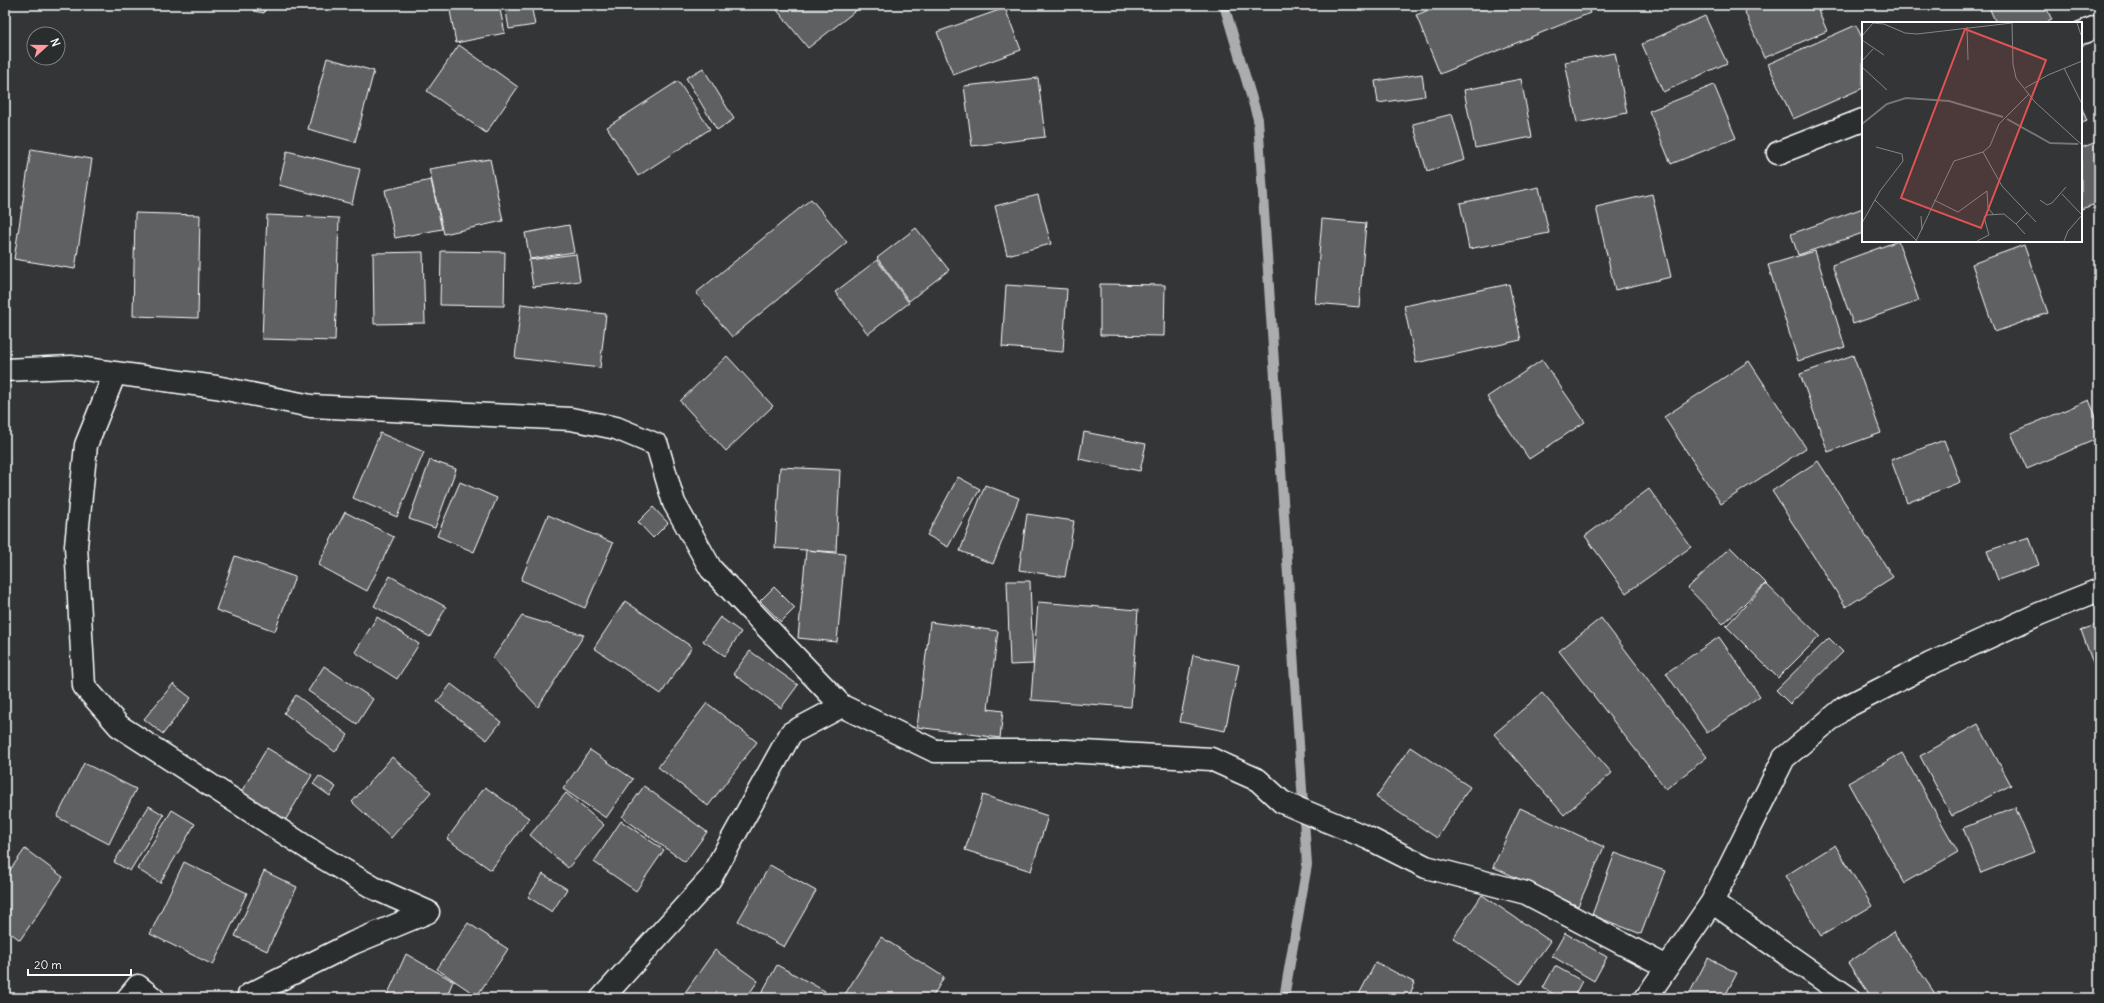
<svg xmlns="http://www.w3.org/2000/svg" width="2104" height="1003" font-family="Delius,sans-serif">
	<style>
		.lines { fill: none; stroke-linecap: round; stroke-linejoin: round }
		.stream { stroke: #abacad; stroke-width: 10 }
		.building { fill: #5f6162; stroke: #fff }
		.minor-casing { stroke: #fff; stroke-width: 25 }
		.minor { stroke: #2a2d2e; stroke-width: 22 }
		.inset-river { fill: none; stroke: #737576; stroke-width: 2 }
		.inset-road { fill: none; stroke: #858686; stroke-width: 1 }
		.view { fill: #de5353; fill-opacity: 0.15; stroke: #de5353; stroke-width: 2 }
		.inset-edge { fill: none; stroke: #fff; stroke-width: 2 }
	</style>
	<rect width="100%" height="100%" fill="#333536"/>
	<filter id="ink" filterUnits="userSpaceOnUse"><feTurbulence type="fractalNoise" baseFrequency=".025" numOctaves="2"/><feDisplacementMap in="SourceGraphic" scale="8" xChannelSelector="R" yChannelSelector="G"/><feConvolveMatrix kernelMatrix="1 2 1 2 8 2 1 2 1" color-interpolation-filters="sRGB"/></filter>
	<g filter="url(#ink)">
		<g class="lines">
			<path class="stream" d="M1224 5 1258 119 1307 865 1284 998"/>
		</g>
		<path class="building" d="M255 5H266L264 13 254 11Z
			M449 5H499L505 33 456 43Z
			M505 5H531L535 25 509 29Z
			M773 5H863L808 48Z
			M1442 5H1587L1590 13 1440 74 1416 15Z
			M1742 5H1816L1827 31 1764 58Z
			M1988 5H2045L2052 20 2045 23H1996Z
			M1005 8 1021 50 953 75 937 32Z
			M1705 16 1727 63 1663 92 1642 44Z
			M1856 25 1863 40V88L1793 119 1768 64Z
			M459 45 518 87 486 133 427 91Z
			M1615 53 1627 113 1577 123 1565 62Z
			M327 58 374 71 355 142 308 129Z
			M703 68 734 119 717 130 686 78Z
			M1422 74 1425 96 1378 103 1375 81Z
			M1038 78 1045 137 972 146 964 86Z
			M1521 79 1532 137 1475 148 1464 90Z
			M678 81 710 129 638 176 607 127Z
			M1714 85 1736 138 1671 164 1649 111Z
			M2081 106 2087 121 2081 123Z
			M1452 114 1465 160 1427 171 1413 124Z
			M2099 141V203L2081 209V148Z
			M31 149 92 159 75 269 14 259Z
			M287 151 360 169 352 204 279 185Z
			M490 159 503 221 444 234 429 169Z
			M431 180 442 229 395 238 385 190Z
			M1539 187 1549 233 1469 249 1460 203Z
			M1652 194 1671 277 1615 290 1596 207Z
			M1038 195 1051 244 1007 255 995 206Z
			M811 199 847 242 732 337 696 293Z
			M1863 208V233L1798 255 1791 234Z
			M135 213 200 215 198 318 133 316Z
			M267 215 339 218 335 341 262 339Z
			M1322 219 1366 223 1359 307 1315 303Z
			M569 225 574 252 530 259 525 233Z
			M916 228 949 270 909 301 877 258Z
			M1898 241 1919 301 1853 324 1832 265Z
			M2024 245 2048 313 1995 332 1972 264Z
			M441 251 505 252 504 306 440 305Z
			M1815 251 1845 347 1798 361 1768 265Z
			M423 252 425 323 374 324 373 253Z
			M576 254 580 281 533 287 529 260Z
			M877 260 909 303 868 334 835 292Z
			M1100 284 1165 285 1164 336 1100 335Z
			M1509 284 1521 340 1416 363 1404 306Z
			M1006 285 1067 289 1063 352 1002 347Z
			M521 304 606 314 600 368 515 358Z
			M1853 355 1881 433 1828 452 1800 374Z
			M727 356 773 406 726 451 680 401Z
			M1542 360 1585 422 1529 459 1487 397Z
			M1749 361 1806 448 1721 504 1664 417Z
			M2089 400 2099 424V438L2027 469 2011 433Z
			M1084 432 1146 444 1140 471 1079 459Z
			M380 433 424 452 397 517 353 498Z
			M1944 440 1960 482 1907 503 1891 460Z
			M430 460 456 469 435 528 409 519Z
			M1818 461 1893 577 1846 607 1772 491Z
			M780 467 840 470 836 552 775 548Z
			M958 477 980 489 948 547 927 535Z
			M460 482 497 498 474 552 437 536Z
			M985 485 1019 498 993 564 960 551Z
			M1649 489 1691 547 1626 593 1585 536Z
			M653 507 668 523 653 538 638 522Z
			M345 512 394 537 367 591 318 565Z
			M1027 514 1074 521 1065 577 1019 570Z
			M548 515 613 543 585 608 521 580Z
			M2029 537 2039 565 1998 580 1987 551Z
			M1730 547 1766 583 1723 624 1688 588Z
			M806 550 845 554 837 642 798 638Z
			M235 556 295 577 275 631 216 610Z
			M390 576 446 607 430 637 374 606Z
			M1007 581H1030L1033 664 1010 665Z
			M1766 584 1820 636 1778 678 1726 626Z
			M774 587 795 608 781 622 760 601Z
			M625 601 692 647 661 694 594 648Z
			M1038 602 1138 610 1131 707 1031 700Z
			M522 616 584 635 538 707 493 658Z
			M377 617 419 644 397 679 355 652Z
			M720 617 741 632 725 656 703 641Z
			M1601 618 1707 757 1666 789 1559 651Z
			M930 622 998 631 988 709 1003 711 1000 738 917 727Z
			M2099 624V671L2096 672 2081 630Z
			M1719 637 1760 696 1707 733 1666 673Z
			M1829 638 1843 652 1790 704 1776 690Z
			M750 651 798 685 781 708 733 674Z
			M1193 655 1239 665 1225 731 1180 722Z
			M324 666 373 699 357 724 308 691Z
			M173 684 191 698 163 734 144 719Z
			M451 684 501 722 487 740 437 702Z
			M1542 693 1612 773 1564 815 1494 734Z
			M296 695 348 735 335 752 284 713Z
			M707 703 757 742 708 806 658 767Z
			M1978 724 2011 785 1952 816 1920 756Z
			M1410 747 1470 787 1437 838 1376 797Z
			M267 748 312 775 282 826 237 799Z
			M590 750 633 779 606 818 563 789Z
			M1902 753 1958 852 1904 883 1848 783Z
			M392 757 431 792 391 838 352 802Z
			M84 763 136 789 109 844 57 817Z
			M319 776 336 787 330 796 313 784Z
			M644 786 707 832 685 862 622 817Z
			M485 787 529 818 491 870 447 839Z
			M566 793 604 825 568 868 530 835Z
			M983 795 1048 816 1031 871 965 850Z
			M149 806 164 815 130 871 114 862Z
			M2015 807 2034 852 1981 873 1963 828Z
			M1520 808 1604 847 1578 906 1493 867Z
			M172 810 195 824 160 883 137 869Z
			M621 821 664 850 636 891 594 862Z
			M1835 845 1872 906 1821 936 1785 876Z
			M25 849 63 877 20 940 5 929V877Z
			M1615 853 1665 871 1641 934 1592 915Z
			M184 862 247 893 213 965 150 934Z
			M770 865 816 891 784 947 738 921Z
			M264 871 297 887 267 951 235 936Z
			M543 874 567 889 552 912 528 897Z
			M1482 895 1550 941 1520 984 1453 938Z
			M468 923 508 949 477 996 437 969Z
			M1893 932 1938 998H1872L1848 963Z
			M1565 933 1607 957 1594 981 1552 956Z
			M881 937 944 977 932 998H852L845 994Z
			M715 950 758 981 746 998H681Z
			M406 954 453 981 446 998H386Z
			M1708 958 1737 973 1724 998H1687Z
			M1376 962 1415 983 1408 998H1357Z
			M777 965 825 991 821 998H759Z
			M1555 966 1582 981 1573 998H1561L1543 988Z
			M471 992 480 998H468Z"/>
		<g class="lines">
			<g class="minor-casing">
				<path id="minor" d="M2081 33 2099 26
					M1778 153 1863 120
					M5 370 71 367 216 387 311 406 571 419 616 428 657 445 674 503 711 569 842 706 791 733 710 879 602 998
					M115 373 86 445 76 546 84 686 119 726 320 856 374 888 428 912 353 943 249 995 248 998
					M842 706 935 751H1066L1211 759 1258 780 1282 802 1368 838 1426 867 1526 893 1667 967
					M1712 902 1849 998
					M128 998 138 986 153 998
					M1646 998 1712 902 1784 758 1844 708 1930 664 2039 614 2099 590"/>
			</g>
			<use href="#minor" class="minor"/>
		</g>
	</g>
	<g transform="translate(1862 22)">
		<rect width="220" height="220" fill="#333536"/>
		<path class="inset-river" d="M145 97 188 121 216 122M0 102 25 82 44 76 87 79 141 95"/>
		<path class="inset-road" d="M10 1 22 2 43 11 55 12 150 1M150 1 151 42 154 56 173 80 220 123M215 1 219 13M105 5 106 38M0 14 11 1M0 18 22 33M0 39 11 27M0 45 25 68M202 46 220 82M163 66 186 53 220 39M121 130 128 124 137 102 167 72M200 172 220 193M13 178 55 219M72 178 96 190 125 169 126 186 131 192M178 178 185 183 190 181 204 165M59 194 60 208M0 201 18 169 41 139 40 132 14 125M154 202 163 212M54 219 92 139 121 130 140 164 174 200M115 219 127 213 122 195 125 193 142 192 154 202 165 191M202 219 206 209 220 193"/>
		<path class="view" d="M103 7 184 38 119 206 39 176Z"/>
		<rect width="220" height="220" class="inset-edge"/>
	</g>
	<rect width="2104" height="1003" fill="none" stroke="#2a2d2e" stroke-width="20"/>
	<rect x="10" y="10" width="2084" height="983" fill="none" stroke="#fff" stroke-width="1.5" filter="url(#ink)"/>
	<g transform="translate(46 46) rotate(69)"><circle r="19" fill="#2a2d2e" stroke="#7f8182"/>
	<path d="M0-3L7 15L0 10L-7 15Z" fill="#ff9aa2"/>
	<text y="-6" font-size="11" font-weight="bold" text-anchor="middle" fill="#ffffff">N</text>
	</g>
	<path d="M28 969v6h103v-6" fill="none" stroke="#ffffff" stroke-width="2"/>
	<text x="34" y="969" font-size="12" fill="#ffffff" stroke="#2a2d2e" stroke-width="3" paint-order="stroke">20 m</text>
</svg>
